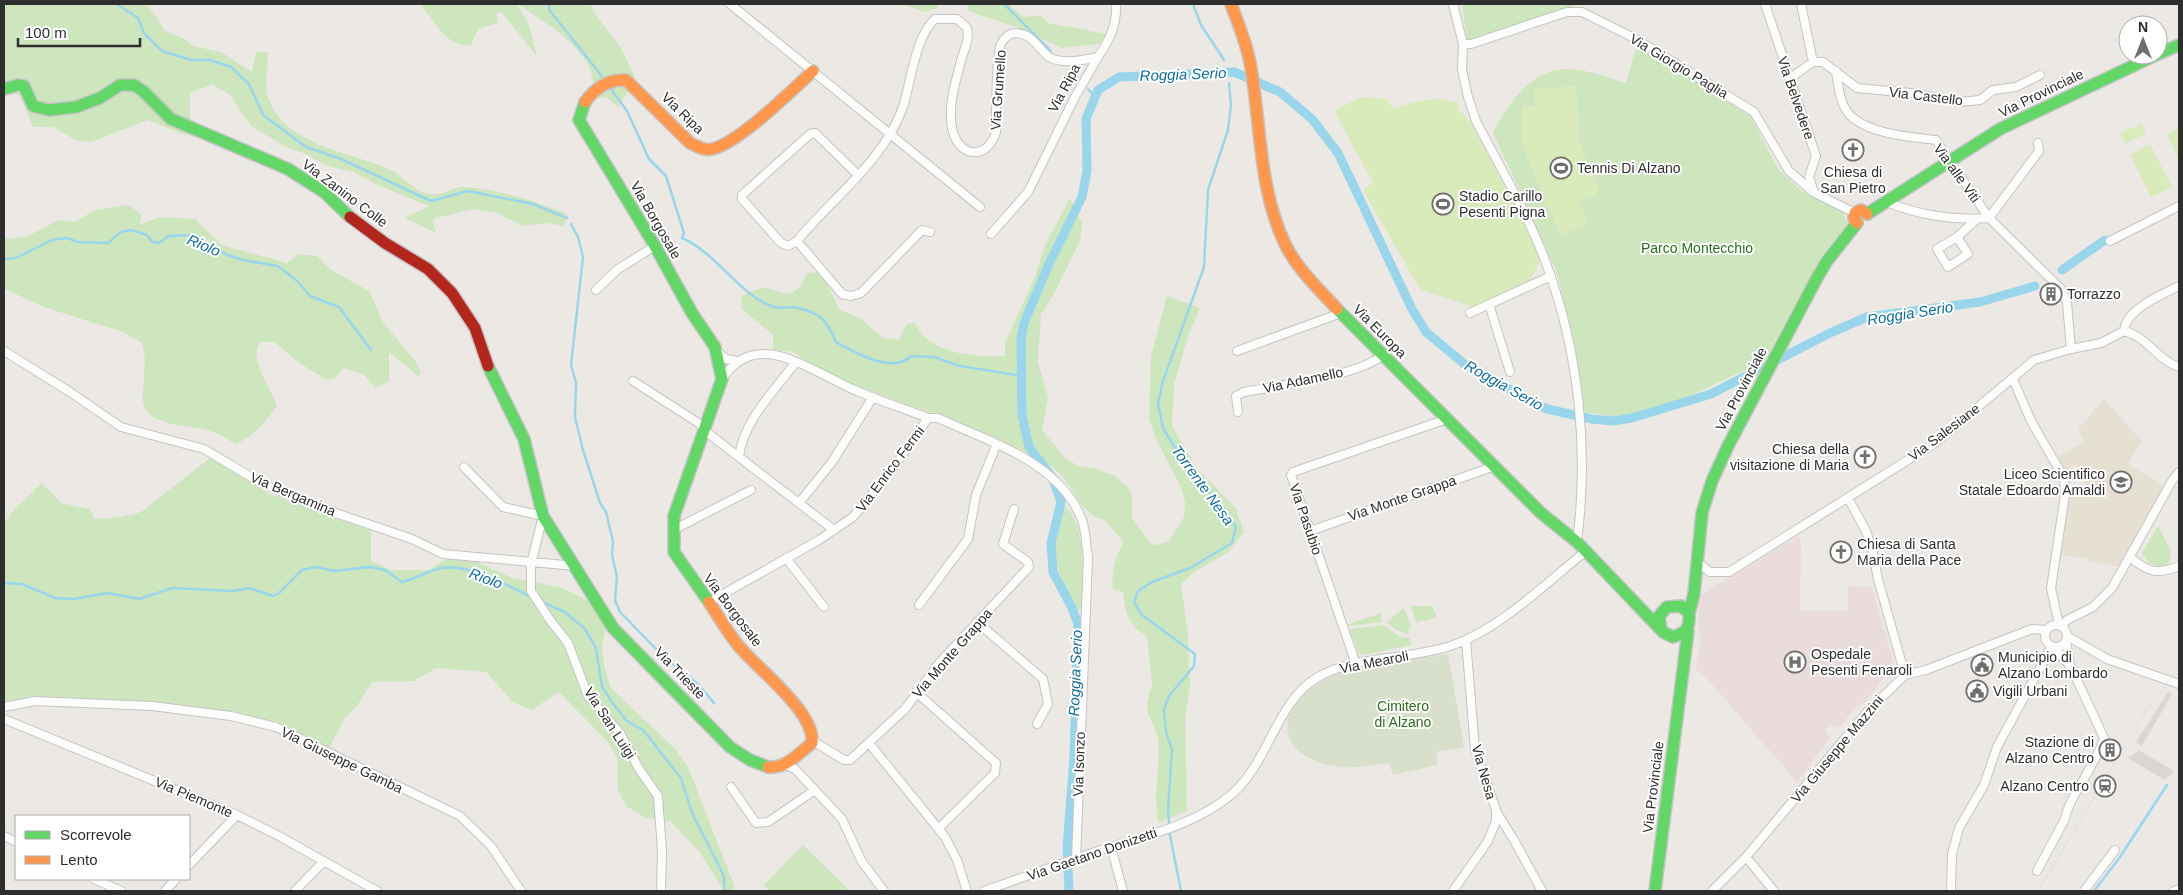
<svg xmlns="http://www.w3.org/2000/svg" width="2183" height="895" font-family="Arial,sans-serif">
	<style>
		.education { fill: #e6e0d3 }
		.medical { fill: #e9dcdb }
		.green { fill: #cee6be; fill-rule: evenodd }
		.cemetery { fill: #d8e0cc }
		.pitch { fill: #d9eabb }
		.plaza { fill: #dad6d2 }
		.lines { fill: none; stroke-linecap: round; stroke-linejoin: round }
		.stream { stroke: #99d6ec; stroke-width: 2.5 }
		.canal { stroke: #99d6ec; stroke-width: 9 }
		.street-casing { stroke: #c5c4c5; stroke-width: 10 }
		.fast-casing { stroke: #c5c4c5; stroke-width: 14 }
		.slow-casing { stroke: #c5c4c5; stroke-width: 14 }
		.jam-casing { stroke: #c5c4c5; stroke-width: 14 }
		.street { stroke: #fcfcfb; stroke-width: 8 }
		.fast { stroke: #63d668; stroke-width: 11 }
		.slow { stroke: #ff974d; stroke-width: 11 }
		.jam { stroke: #b3261e; stroke-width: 11 }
		.tram { stroke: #dfdfe1; stroke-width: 1 }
		.labels { text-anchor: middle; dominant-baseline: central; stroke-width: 4; stroke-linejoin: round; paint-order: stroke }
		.street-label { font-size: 14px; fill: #2e2e2e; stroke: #fff }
		.poi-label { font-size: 14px; fill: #2e2e2e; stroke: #fff; text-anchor: start }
		.park-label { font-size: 14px; fill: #2c6e1b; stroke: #fff }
		.water-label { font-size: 15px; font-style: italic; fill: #0d6fa3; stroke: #fff }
	</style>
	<rect width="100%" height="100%" fill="#ece8e4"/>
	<path class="education" d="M2104 399 2142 441 2128 464 2167 488 2120 567 2087 561V558L2059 555 2068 495 2088 490 2076 465 2065 471 2058 456 2085 442 2078 429Z"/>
	<path class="medical" d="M1799 536 1801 541 1800 611H1848V586L1872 587 1892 657V666L1868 699 1854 710 1839 727 1830 725 1825 730 1830 737 1797 782 1702 673 1695 670 1701 641 1698 626 1699 596Z"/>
	<path class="green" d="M4 4H142L147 5 155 15 165 31 185 39 193 46 221 52 252 72 256 52H268C268 65 264 85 268 97 283 144 348 152 387 168 402 174 412 191 429 194 444 196 453 186 465 187 497 189 538 202 567 214L564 226 547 223 523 226 495 212 475 209 435 218 433 222 436 233 405 218 429 206 375 184 354 172 327 166 306 154 288 148 251 126 229 94 212 85 190 92V118L198 130 196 137 182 134 148 120 91 142 75 140 53 127H33L20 96 4 90Z
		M419 4H517L528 22 537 56 501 12 496 14 498 23 478 29 471 45C446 49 435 19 419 4Z
		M518 4H590L595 14 620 46 635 77 619 107 605 97 584 101 595 85C591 79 592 72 589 66 572 37 545 23 518 4Z
		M902 4H938L937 8 924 12Z
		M968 4H1008L1023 17 1042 16 1048 23 1106 34 1099 44 1062 48 1022 29 968 11Z
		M1462 4H1579L1467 40Z
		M1637 44 1750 116 1779 170 1804 193 1843 212 1848 224 1822 255 1764 361 1690 396 1643 414 1611 416 1584 412 1569 321 1556 270 1493 133C1507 105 1529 71 1565 69 1585 68 1607 78 1626 83ZM1576 86 1579 143 1599 190 1597 194 1579 201 1561 236 1523 147 1522 107 1535 106Z
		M1070 198 1082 223 1080 241 1054 294 1041 314 1038 362 1048 398 1042 430 1065 458 1078 466 1094 468 1115 476 1128 487 1132 496V518L1151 544 1157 545 1169 541 1184 517 1185 503 1181 487 1156 439 1149 419 1151 356 1167 296 1200 308 1188 336 1174 385 1172 426 1197 468 1236 509 1244 532 1228 552 1194 572 1181 584 1188 634 1190 685 1185 719 1187 811 1158 823 1156 799 1159 747 1157 733 1148 714 1147 702 1152 685 1147 636C1128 626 1125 611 1123 592L1113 589C1111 574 1115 554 1124 543L1105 520C1077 515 1075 482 1053 468 992 429 922 412 856 385 841 378 825 372 811 364 805 361 801 356 795 353 789 350 780 351 773 350V335L741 308V297C769 282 763 289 790 294L800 287 807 273 819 272 827 284 840 310 860 318 883 338 899 340 906 325 915 322C925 353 976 358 1005 356V343L1035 277 1045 245Z
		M129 205 142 215 139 225 160 217 195 219 222 245 287 263 299 254 317 256 331 270 369 291 383 322 416 362 421 373 418 376 389 352V381L376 388 363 374 343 368 336 378 327 380 298 362 274 342H260C248 361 271 387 277 406 266 421 254 436 236 444 229 441 223 436 216 433 196 424 146 429 143 401 142 381 148 363 142 343L123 332 47 308 4 289V239L26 237 59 220 75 222 95 210Z
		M210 458 270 494 371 531V561L392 570H429L448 558 471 559 512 578 560 587 585 599 601 611 606 627 602 648 605 670 611 688 675 749 688 767 734 885 733 891H724L699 851 671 822 646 818 626 806 618 791 617 758 608 742 559 692 532 710 513 702 486 672 436 668 414 681 372 682 357 706 345 718 328 750 316 742 279 724 210 710 142 701 31 696 4 702V523L14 510 42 483 61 503 90 509 94 518C108 521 127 516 141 512Z
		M1064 505C1089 528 1082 578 1081 608L1078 611C1056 574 1046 547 1064 505Z
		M2158 526 2171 551 2169 563 2162 567 2150 564 2142 553Z
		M1411 606H1432L1437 617 1416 623Z
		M1404 608 1411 626 1408 631 1409 635 1396 630 1387 622Z
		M1381 613 1382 622 1349 626V624Z
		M1384 625 1400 637 1410 638 1411 645 1363 655 1358 652 1350 629Z
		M803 845 844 885 849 891H769L764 885Z"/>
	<path class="cemetery" d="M1448 654 1464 747 1437 752V765L1393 775 1389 763C1367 766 1343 771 1321 763 1271 746 1281 703 1322 681 1351 665 1414 660 1448 654Z"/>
	<path class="pitch" d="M1576 86 1579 143 1599 190 1597 194 1579 201 1588 224 1561 236 1523 147 1522 107 1535 106V89Z
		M1361 97 1387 99 1393 109C1415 102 1436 94 1459 103L1458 108 1469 120 1522 219 1541 260 1528 282 1473 307 1420 289 1363 190 1373 183 1334 111Z
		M2141 124 2146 134 2125 143 2121 133Z
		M2179 128V160L2167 134Z
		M2150 144 2172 187 2151 197 2130 155Z"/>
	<path class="plaza" d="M2168 692 2172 694 2142 746 2136 742Z
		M2139 750 2174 771 2165 780 2128 758Z"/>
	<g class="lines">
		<path class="stream" d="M117 4 138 18 144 33 162 51 191 60H210L231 67 249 84 263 115 306 147 341 159 431 201 468 191 533 204 567 218
			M548 4 550 11 605 80
			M1004 4 1051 51
			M1193 4 1201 25 1224 60
			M608 85 627 111 649 159 666 176 684 233 682 238C717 253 741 297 774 307 782 309 790 306 798 308 821 313 827 321 836 342 855 352 892 375 911 356L934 357 960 366 1022 376
			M1088 89 1095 97
			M571 224 578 237 583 257 571 365 576 383 575 417 583 450 600 503 606 512 613 541 612 555 617 577 615 600 620 612 657 650
			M4 259 16 258 52 240 67 238 78 242 108 243 121 232 131 230 147 235 152 242 159 243 169 236 189 235 228 255 243 260 278 266 297 281 310 296 339 307 371 350 365 342
			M4 583 22 584 55 598 74 599 107 593 140 599 172 588 232 591 249 588 273 596 279 593 302 570 317 567 333 571 370 567 385 570 402 582C416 579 429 570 442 568 473 564 505 585 533 598
			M540 601 565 612 585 629 596 648 602 687 614 705 626 720 644 731 681 778 692 813 724 876V891
			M663 656 699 685 714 703
			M1181 891 1170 835 1168 810 1172 749 1166 732 1164 709 1169 696 1194 666 1195 654 1142 615 1134 602 1138 591 1152 582 1190 568 1232 543 1236 527 1226 512 1185 464 1163 428 1158 404 1162 384 1204 267 1208 190 1228 130 1231 105 1229 83
			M2094 891 2120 857 2167 785"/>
		<path class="canal" d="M2062 270 2105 240
			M1069 891 1067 847 1074 757 1078 624 1072 608 1053 572 1051 543 1061 502 1052 477 1029 447 1022 415 1021 339 1024 323 1048 266 1082 197 1087 171 1086 119 1098 90 1119 77 1234 72 1280 92 1312 119 1338 153 1412 309 1426 332 1468 367 1547 409 1592 419 1613 421 1632 418 1711 394 1830 333 1867 317 1980 302 2035 286"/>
		<g class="street-casing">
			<path id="street" d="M730 4 980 207
				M1453 4 1463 44 1462 70 1468 97 1476 121C1500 167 1528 214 1546 263 1579 352 1589 449 1577 542
				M1765 4 1816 156 1809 177 1813 190
				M1801 4 1813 62
				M1463 44H1471L1567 12H1582L1636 39 1754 112 1789 171 1813 192 1855 213
				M1836 71C1838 85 1840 105 1850 115 1868 134 1911 137 1936 140L1989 218 2061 289 2067 303 2071 349
				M1789 79 1813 62H1823L1857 88 1911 93 1960 102 1980 100 1993 90 2016 87 2040 75
				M1887 202C1917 215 1957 221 1989 218
				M1989 218 2039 151 2038 143
				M930 232 922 230 861 293 851 296 842 294 797 241C832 198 884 161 903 107 911 82 915 37 935 19H957L967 28C970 40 964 49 961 61 955 83 948 106 952 128 958 158 987 161 996 132 996 115 996 56 1001 44 1007 32 1016 31 1027 36 1036 41 1041 51 1049 57 1063 65 1083 60 1098 57 1110 39 1117 25 1116 4
				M991 234 1028 192 1075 97 1098 57
				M1957 237 1968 254 1948 267 1937 249Z
				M1957 237 1977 219
				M797 241 788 246 781 243 742 199V195L810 134 815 133 858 175
				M2110 241 2179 206
				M596 290 618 269 655 246
				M1489 304 1510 372
				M1470 313 1551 276
				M2124 331C2126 309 2161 295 2179 286
				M4 351 70 392 121 427 204 449 261 483 312 505 412 539 443 554 576 566
				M717 351 726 359 738 361
				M1237 351 1341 313
				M722 379C732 364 746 353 766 354 791 354 833 381 857 391 880 401 905 409 928 418H938C989 442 1059 461 1082 520 1086 531 1086 546 1088 558L1076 859
				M2013 379 2031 421 2064 478 2065 495 2051 588 2059 625
				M633 381 700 424 705 431 834 530
				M1238 412 1236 396 1244 392C1278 386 1358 376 1383 355
				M739 457C743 421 775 390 796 362
				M464 467 503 507 543 516 531 564V591L550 620 568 643 588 696 620 733 639 769 658 796 662 851 661 891
				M1848 498 1866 531 1872 549 1878 579 1905 675
				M799 503 832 462 873 397
				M673 530 751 490
				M1310 531 1495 466
				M786 558 824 607
				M2131 558C2148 572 2158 575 2179 566
				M1696 561 1710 572H1729L1935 443 2034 360 2071 349 2101 343 2124 331C2148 337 2157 360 2179 367
				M709 602 819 540 853 517 894 467 928 418
				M919 605 968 539 976 495 996 446
				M977 622 1043 679 1048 704 1037 724
				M2045 636a11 11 0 1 1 22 0a11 11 0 1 1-22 0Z
				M2062 626 2067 620 2093 607 2112 588 2172 481 2179 472
				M2067 636 2107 659 2179 684
				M2066 641 2070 665
				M1356 664 1291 475 1293 472 1447 419
				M916 692 996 763 995 773 939 828
				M4 707 35 701 152 706 231 716 276 727 460 816 491 846 521 891
				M4 719 237 815 279 836 377 891
				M813 741 844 760H850L905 709 941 661 1029 567 1028 562 1003 544 1014 509
				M869 743 945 837 957 860 967 891
				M785 765 795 769 842 819 862 862 884 891
				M731 787 756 823 768 822 815 790
				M1496 811 1514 840 1542 891
				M4 836 16 842
				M1111 847 1123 891
				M1746 857 1774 891
				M189 865 237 815
				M2037 871 2065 819C2069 796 2097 764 2104 738L2071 667 2054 647
				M94 879 121 891
				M165 891 176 879
				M295 891 324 861
				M984 891C1022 878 1059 864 1098 851 1142 837 1196 825 1232 794 1269 762 1277 700 1318 677 1358 655 1408 660 1450 646 1499 630 1546 583 1586 551
				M1453 891 1488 841 1496 821V810L1475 749 1466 640
				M1712 891 1746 857 1867 712 1905 675 1926 670 2032 629 2046 630
				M1951 891 1952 854 1959 828 1984 785 1997 747 2052 646
				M2084 891 2115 850
				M2174 891 2179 889"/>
		</g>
		<g class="fast-casing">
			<path id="fast" d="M2158 54 2179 45
				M4 89 18 85 24 86 33 106 49 110 76 107 100 98 120 85H134L143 91 171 119 288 169 324 192 350 217
				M585 102 579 120 655 246 692 313 715 347 722 379 674 516V552L709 602
				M1867 214 2000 129 2156 55
				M1337 309 1541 513 1577 542 1663 632 1673 637C1687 632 1690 628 1689 613L1681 606 1667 607 1659 616 1661 629
				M488 366 524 439 543 516 613 628 730 747 750 760 768 767
				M1689 613 1694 594 1702 513 1712 481 1728 446 1817 278 1827 261 1857 223
				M1655 891 1688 631"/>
		</g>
		<g class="slow-casing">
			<path id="slow" d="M1231 4C1238 23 1246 42 1250 62 1261 122 1258 187 1285 244 1297 269 1319 289 1337 309
				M585 102C595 88 608 79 626 80L690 143C696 146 704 151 712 149 739 143 791 91 813 71
				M1857 223 1854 218 1855 213 1861 210 1867 214
				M709 602C718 616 727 631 737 644 756 668 815 711 812 743 799 753 786 769 768 767"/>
		</g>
		<g class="jam-casing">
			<path id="jam" d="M350 217 385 243 428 269 452 293 475 328 488 366"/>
		</g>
		<use href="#street" class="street"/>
		<use href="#fast" class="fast"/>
		<use href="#slow" class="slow"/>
		<use href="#jam" class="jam"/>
		<path class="tram" d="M2038 891 2146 710 2179 667"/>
	</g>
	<defs>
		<g id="church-ring" transform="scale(1.125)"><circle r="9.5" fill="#fff" stroke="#706f6e" stroke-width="1.5"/><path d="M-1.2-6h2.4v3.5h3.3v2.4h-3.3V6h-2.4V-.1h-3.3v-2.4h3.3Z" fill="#706f6e"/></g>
		<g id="stadium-ring" transform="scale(1.125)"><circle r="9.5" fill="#fff" stroke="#706f6e" stroke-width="1.5"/><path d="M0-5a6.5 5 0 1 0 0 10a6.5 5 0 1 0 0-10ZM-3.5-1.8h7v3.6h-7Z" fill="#706f6e"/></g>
		<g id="building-ring" transform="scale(1.125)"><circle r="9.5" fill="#fff" stroke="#706f6e" stroke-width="1.5"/><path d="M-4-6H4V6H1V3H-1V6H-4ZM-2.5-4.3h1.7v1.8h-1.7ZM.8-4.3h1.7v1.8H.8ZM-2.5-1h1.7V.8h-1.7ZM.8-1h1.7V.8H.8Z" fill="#706f6e"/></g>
		<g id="school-ring" transform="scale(1.125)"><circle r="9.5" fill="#fff" stroke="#706f6e" stroke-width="1.5"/><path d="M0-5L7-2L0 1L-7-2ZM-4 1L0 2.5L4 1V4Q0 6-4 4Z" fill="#706f6e"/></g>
		<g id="hospital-ring" transform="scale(1.125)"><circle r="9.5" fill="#fff" stroke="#706f6e" stroke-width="1.5"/><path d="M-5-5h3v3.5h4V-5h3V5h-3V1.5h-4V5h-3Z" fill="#706f6e"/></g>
		<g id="civic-ring" transform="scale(1.125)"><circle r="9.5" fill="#fff" stroke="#706f6e" stroke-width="1.5"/><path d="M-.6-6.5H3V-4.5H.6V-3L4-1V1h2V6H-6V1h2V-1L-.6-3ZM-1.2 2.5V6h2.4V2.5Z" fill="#706f6e"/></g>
		<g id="station-ring" transform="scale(1.125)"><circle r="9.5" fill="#fff" stroke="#706f6e" stroke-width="1.5"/><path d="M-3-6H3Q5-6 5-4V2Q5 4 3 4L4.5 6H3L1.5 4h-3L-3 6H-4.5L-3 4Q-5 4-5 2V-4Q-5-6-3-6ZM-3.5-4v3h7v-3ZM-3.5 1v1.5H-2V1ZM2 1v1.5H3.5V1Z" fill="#706f6e"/></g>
	</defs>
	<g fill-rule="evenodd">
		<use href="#church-ring" x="1853" y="150"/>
		<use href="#stadium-ring" x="1561" y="168"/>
		<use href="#stadium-ring" x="1443" y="204"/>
		<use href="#building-ring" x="2051" y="294"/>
		<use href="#church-ring" x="1865" y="457"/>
		<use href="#school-ring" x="2121" y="482"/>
		<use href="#church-ring" x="1841" y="552"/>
		<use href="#hospital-ring" x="1795" y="662"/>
		<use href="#civic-ring" x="1982" y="665"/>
		<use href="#civic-ring" x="1977" y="691"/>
		<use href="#building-ring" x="2110" y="750"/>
		<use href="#station-ring" x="2105" y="786"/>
	</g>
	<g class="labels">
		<g class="street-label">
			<text transform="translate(1679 66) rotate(31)">Via Giorgio Paglia</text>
			<text transform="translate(1064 88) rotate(-62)">Via Ripa</text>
			<text transform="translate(998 90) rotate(-86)">Via Grumello</text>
			<text transform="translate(2041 93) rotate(-26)">Via Provinciale</text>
			<text transform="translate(1926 96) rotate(7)">Via Castello</text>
			<text transform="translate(1796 98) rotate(71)">Via Belvedere</text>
			<text transform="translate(683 113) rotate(44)">Via Ripa</text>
			<text transform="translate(1957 173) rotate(54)">Via alle Viti</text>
			<text transform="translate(345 193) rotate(37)">Via Zanino Colle</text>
			<text transform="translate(656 220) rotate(60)">Via Borgosale</text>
			<text transform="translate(1380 331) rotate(45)">Via Europa</text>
			<text transform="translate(1303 380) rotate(-12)">Via Adamello</text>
			<text transform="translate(1741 389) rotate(-62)">Via Provinciale</text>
			<text transform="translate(1944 432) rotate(-37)">Via Salesiane</text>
			<text transform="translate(890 469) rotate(-53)">Via Enrico Fermi</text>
			<text transform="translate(293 494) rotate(23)">Via Bergamina</text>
			<text transform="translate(1402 498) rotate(-19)">Via Monte Grappa</text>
			<text transform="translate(1306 519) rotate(71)">Via Pasubio</text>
			<text transform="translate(733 610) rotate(53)">Via Borgosale</text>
			<text transform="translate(952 653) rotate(-49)">Via Monte Grappa</text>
			<text transform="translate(1374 662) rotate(-11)">Via Mearoli</text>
			<text transform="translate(680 673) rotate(46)">Via Trieste</text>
			<text transform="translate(610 723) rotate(57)">Via San Luigi</text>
			<text transform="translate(1837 749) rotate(-50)">Via Giuseppe Mazzini</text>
			<text transform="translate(342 760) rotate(26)">Via Giuseppe Gamba</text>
			<text transform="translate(1079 764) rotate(-88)">Via Isonzo</text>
			<text transform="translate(1484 772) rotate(74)">Via Nesa</text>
			<text transform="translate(1653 787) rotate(-83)">Via Provinciale</text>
			<text transform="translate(194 797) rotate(23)">Via Piemonte</text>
			<text transform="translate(1092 854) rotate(-19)">Via Gaetano Donizetti</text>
		</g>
		<g class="poi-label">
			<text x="1577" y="168">Tennis Di Alzano</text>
			<text x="1853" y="172" text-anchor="middle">Chiesa di<tspan x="1853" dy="16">San Pietro</tspan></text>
			<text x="1459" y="196">Stadio Carillo<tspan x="1459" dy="16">Pesenti Pigna</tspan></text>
			<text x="2067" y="294">Torrazzo</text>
			<text x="1849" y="449" text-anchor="end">Chiesa della<tspan x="1849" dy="16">visitazione di Maria</tspan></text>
			<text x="2105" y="474" text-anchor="end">Liceo Scientifico<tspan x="2105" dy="16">Statale Edoardo Amaldi</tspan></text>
			<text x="1857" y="544">Chiesa di Santa<tspan x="1857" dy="16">Maria della Pace</tspan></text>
			<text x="1811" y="654">Ospedale<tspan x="1811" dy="16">Pesenti Fenaroli</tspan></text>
			<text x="1998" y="657">Municipio di<tspan x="1998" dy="16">Alzano Lombardo</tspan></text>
			<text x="1993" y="691">Vigili Urbani</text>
			<text x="2094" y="742" text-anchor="end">Stazione di<tspan x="2094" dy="16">Alzano Centro</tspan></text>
			<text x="2089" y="786" text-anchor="end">Alzano Centro</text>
		</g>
		<g class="park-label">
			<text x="1697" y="248">Parco Montecchio</text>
			<text x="1403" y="706">Cimitero<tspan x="1403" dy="16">di Alzano</tspan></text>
		</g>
		<g class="water-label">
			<text transform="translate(1183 74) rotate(-2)">Roggia Serio</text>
			<text transform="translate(204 245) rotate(23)">Riolo</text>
			<text transform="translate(1910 313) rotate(-9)">Roggia Serio</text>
			<text transform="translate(1504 385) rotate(29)">Roggia Serio</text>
			<text transform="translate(1203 485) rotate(54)">Torrente Nesa</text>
			<text transform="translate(486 578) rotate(20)">Riolo</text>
			<text transform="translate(1075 673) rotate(-88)">Roggia Serio</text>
		</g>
	</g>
	<rect width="2183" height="895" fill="none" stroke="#2e2e2e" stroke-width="10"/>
	<rect x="15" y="815" width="175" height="65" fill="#ffffff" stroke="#ababab"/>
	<rect x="25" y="831" width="25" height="8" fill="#63d668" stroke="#ababab"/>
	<text x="60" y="840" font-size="15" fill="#2e2e2e">Scorrevole</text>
	<rect x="25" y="856" width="25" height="8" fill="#ff974d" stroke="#ababab"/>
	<text x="60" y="865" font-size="15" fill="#2e2e2e">Lento</text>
	<g transform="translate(2143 40)"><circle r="24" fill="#ffffff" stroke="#ababab"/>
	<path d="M0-4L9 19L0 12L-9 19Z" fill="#706f6e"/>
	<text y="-8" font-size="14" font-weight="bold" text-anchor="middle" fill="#2e2e2e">N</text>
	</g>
	<path d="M18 38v8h122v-8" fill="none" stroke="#2e2e2e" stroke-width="2.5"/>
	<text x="25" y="38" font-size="15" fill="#2e2e2e" stroke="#ffffff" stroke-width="4" paint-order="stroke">100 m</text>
</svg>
